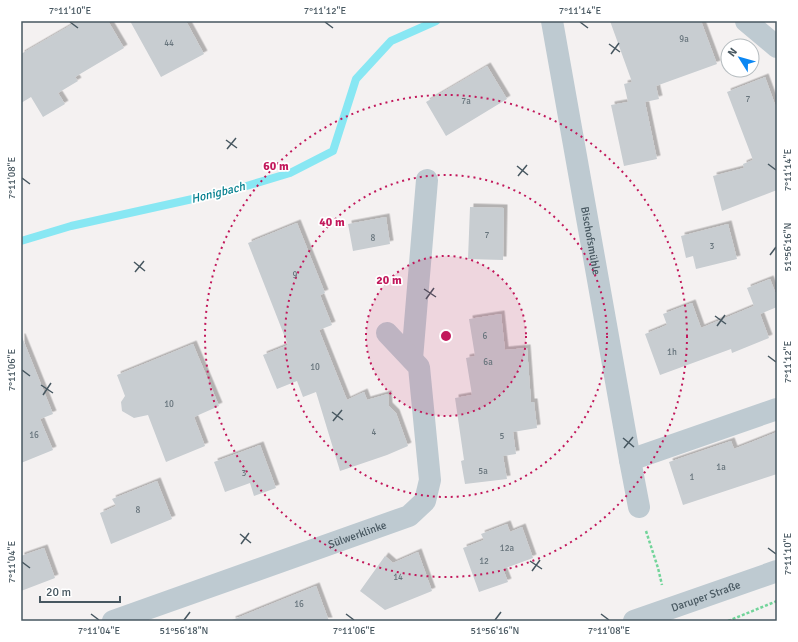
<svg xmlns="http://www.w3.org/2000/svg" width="798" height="642" font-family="Signika,sans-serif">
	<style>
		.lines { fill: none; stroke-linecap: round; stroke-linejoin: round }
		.stream { stroke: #88e7f3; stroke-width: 8 }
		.building { fill: #c8cdd1; filter: url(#shadow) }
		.path { stroke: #72d49a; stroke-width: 2.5; stroke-dasharray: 3 2; stroke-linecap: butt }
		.minor { stroke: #becad1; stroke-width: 22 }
		.ticks { fill: none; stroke: #475760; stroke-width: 1.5 }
		.ring { fill: none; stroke: #c2185b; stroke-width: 2; stroke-dasharray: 2 4 }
		.labels { text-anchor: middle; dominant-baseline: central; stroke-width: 3.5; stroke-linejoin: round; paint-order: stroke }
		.number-label { font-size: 9px; fill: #67747c }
		.street-label { font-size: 11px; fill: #475760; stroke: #fff }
		.water-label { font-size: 12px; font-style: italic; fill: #05808f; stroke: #fff }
		.centre { fill: #c2185b; stroke: #fff; stroke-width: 2 }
		.ring-label { font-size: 12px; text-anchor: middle; font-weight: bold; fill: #c2185b; stroke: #fff; stroke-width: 3.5; stroke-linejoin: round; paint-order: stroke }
		.neatline { fill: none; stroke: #475760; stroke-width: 1.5 }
		.ticks-label { font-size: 10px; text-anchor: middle; fill: #475760 }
	</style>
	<defs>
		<filter id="shadow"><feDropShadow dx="3.5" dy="-3.5" stdDeviation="0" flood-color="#0004"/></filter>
	</defs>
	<rect width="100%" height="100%" fill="#f4f1f1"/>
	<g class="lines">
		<path class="stream" d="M21 241 71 226 233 190 290 173 333 151 356 79 391 41 436 21"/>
	</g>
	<path class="building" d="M78 21H108L124 48 75 77 78 81 58 93 65 104 43 117 31 97 21 103V54Z
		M130 21H186L204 54 161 77Z
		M610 21H701L717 64 656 86 659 99 645 102 657 159 624 166 611 105 628 102 624 84 632 82Z
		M487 66 507 99 446 136 426 102Z
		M765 77 777 110V190L722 211 713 176 744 168 743 164 753 160 727 92Z
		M470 207 504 208 503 260 468 259Z
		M386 217 390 244 353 251 348 224Z
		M297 223 325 293 320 295 332 325 319 330 347 400 364 392 367 400 388 394 389 406 396 413 408 446 387 455 340 471 316 392 303 397 297 381 277 389 263 355 288 345 248 243Z
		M728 224 737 259 696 269 693 256 686 258 681 236Z
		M770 279 777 297V307L760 314 769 338 732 353 731 349 660 375 645 334 667 325 663 314 692 303 701 328 754 306 747 288Z
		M501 314 505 350 527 348 531 402H534L537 428 513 432 516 454 503 456 507 479 465 484 461 461 464 460 455 398 472 395 466 358 475 356 469 319Z
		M21 337H22L53 414 40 419 53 450 21 463Z
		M193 344 219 406 194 417 205 446 166 462 148 415 134 418 122 411 121 402 125 396 117 375Z
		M777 432V474L683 505 669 462 731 441 734 449Z
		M260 445 276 488 254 496 250 483 225 492 214 462Z
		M157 481 172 519 111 544 100 513 116 506 112 499Z
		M507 524 510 532 522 527 533 558 503 569 508 582 479 592 463 548 484 540 481 534Z
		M44 548 55 578 21 591V556Z
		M418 552 432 591 385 610 360 591 385 556 393 563Z
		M316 586 329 621H232V620Z"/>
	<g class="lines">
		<path class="path" d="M646 531 658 568 662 585
			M728 621 777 601"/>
		<g class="minor">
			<path id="s1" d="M552 21 630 460 639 507"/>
			<path d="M746 21 777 47"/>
			<path d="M412 359 427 180"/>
			<path d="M630 460 777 409"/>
			<path id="s2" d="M113 621 409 516 425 501 430 480 419 367 387 333"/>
			<path id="s3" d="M634 621 777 571"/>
		</g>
	</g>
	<path class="ticks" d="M70 22 78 28M325 22 333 28M580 22 588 28M609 44 620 52M611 54 619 43M226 140 237 148M227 149 236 138M768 164 776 170M517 166 528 175M518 176 527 165M22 178 30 184M770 255 776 247M134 262 145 271M135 272 144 261M424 289 436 297M426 299 434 288M715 316 726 324M717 326 725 315M768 356 776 362M22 370 30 376M41 385 53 393M43 395 51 383M332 412 343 420M333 421 342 410M623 438 634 447M624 448 633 437M240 534 251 543M241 544 249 533M768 548 776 554M530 561 542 569M22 562 30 568M532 571 540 560M91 614 99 620M346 614 354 620M601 614 609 620M184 620 190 612M495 620 501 612"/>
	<circle cx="446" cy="336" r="80" fill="#c2185b" fill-opacity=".12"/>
	<g class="ring">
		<circle cx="446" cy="336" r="80"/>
		<circle cx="446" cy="336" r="161"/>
		<circle cx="446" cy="336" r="241"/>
	</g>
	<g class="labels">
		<g class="number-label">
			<text x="684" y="39">9a</text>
			<text x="169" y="43">44</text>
			<text x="748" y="99">7</text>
			<text x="466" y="101">7a</text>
			<text x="487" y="235">7</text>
			<text x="373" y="238">8</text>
			<text x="712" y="246">3</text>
			<text x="295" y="275">9</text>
			<text x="485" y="336">6</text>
			<text x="672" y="352">1h</text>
			<text x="488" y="362">6a</text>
			<text x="315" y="367">10</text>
			<text x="169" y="404">10</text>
			<text x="374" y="432">4</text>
			<text x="34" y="435">16</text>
			<text x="502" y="436">5</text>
			<text x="721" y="467">1a</text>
			<text x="483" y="471">5a</text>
			<text x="244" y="473">3</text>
			<text x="692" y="477">1</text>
			<text x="138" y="510">8</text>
			<text x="507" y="548">12a</text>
			<text x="484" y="561">12</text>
			<text x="398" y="577">14</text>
			<text x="299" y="604">16</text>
		</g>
		<g class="street-label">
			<text stroke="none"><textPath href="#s1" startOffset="223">Bischofsmühle</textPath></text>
			<text stroke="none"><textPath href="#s2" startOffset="259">Sülwerklinke</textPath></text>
			<text stroke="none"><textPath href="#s3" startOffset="76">Daruper Straße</textPath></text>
		</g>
		<g class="water-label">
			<text transform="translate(218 193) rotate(-14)">Honigbach</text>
		</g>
	</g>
	<circle cx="446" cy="336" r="6" class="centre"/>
	<g class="ring-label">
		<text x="276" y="170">60 m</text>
		<text x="332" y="226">40 m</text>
		<text x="389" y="284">20 m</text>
	</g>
	<rect width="798" height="642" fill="none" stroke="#ffffff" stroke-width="44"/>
	<g transform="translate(740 58) rotate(307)"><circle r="19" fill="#ffffff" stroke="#b5bcbf"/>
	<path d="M0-3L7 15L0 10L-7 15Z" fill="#0b87f3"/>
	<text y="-6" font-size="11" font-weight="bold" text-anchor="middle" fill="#475760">N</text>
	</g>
	<path d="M40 596v6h80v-6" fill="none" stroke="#475760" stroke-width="2"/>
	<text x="46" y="596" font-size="12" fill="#475760" stroke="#ffffff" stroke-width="3" paint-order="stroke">20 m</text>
	<rect x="22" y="22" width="754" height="598" class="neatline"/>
	<g class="ticks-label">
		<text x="70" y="14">7°11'10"E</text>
		<text x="325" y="14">7°11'12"E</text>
		<text x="580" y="14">7°11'14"E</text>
		<text transform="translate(787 170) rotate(-90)" y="4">7°11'14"E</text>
		<text transform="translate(11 178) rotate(-90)" y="4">7°11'08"E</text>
		<text transform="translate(787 247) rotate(-90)" y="4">51°56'16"N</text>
		<text transform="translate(787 362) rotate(-90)" y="4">7°11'12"E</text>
		<text transform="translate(11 370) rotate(-90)" y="4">7°11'06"E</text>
		<text transform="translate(787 554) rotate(-90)" y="4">7°11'10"E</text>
		<text transform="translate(11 562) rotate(-90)" y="4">7°11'04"E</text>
		<text x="99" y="634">7°11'04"E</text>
		<text x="184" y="634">51°56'18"N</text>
		<text x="354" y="634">7°11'06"E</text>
		<text x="495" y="634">51°56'16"N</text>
		<text x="609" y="634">7°11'08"E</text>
	</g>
</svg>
